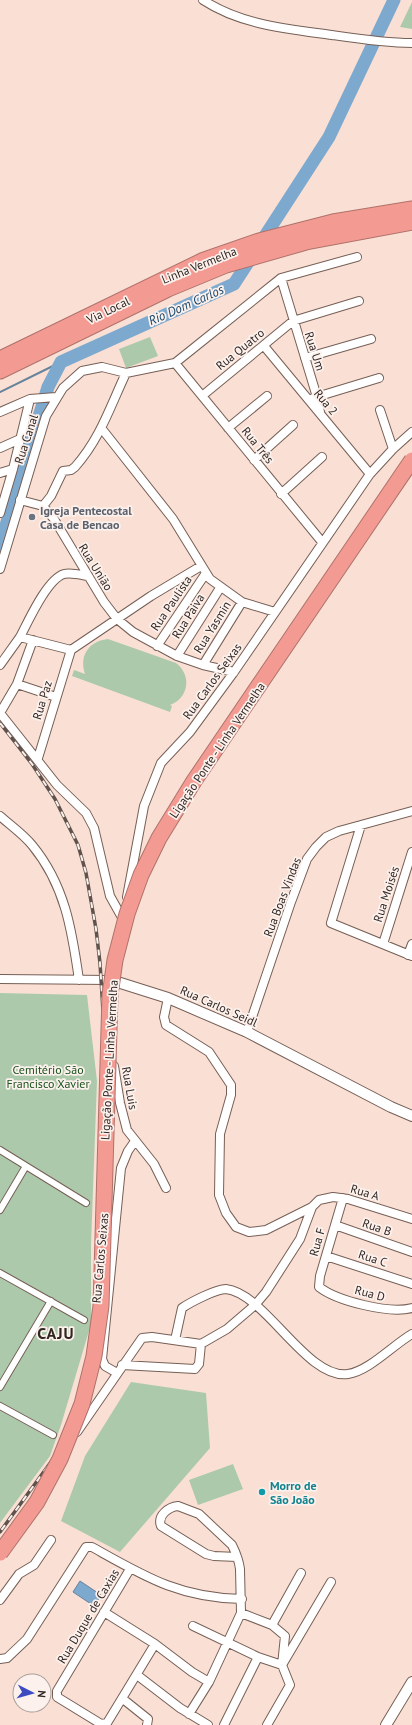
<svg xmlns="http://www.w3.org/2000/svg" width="412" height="1725" font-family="'PT Sans',sans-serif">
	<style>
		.green { fill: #accaab }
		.water { fill: #7ea9cf; stroke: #67829b }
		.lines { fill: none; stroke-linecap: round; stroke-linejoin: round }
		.stream { stroke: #67829b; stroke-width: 2 }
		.river { stroke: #7ea9cf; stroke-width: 13 }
		.pedestrian-casing { stroke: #765f56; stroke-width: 8 }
		.minor-casing { stroke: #765f56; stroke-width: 10 }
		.tertiary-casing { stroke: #765f56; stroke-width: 12 }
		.motorway-casing { stroke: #af726b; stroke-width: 17 }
		.pedestrian { stroke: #fff; stroke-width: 6 }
		.minor { stroke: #fff; stroke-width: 8 }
		.tertiary { stroke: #fff; stroke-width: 10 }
		.motorway { stroke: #f39b92; stroke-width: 15 }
		.rail-casing { stroke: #60524c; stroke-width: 3.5 }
		.rail { stroke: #fcf1ec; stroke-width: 2; stroke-dasharray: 6; stroke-linecap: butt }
		.motorway-bridge-casing { stroke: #af726b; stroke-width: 17; stroke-linecap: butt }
		.motorway-bridge { stroke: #f39b92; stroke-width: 15 }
		.worship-dot { fill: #6b7280; stroke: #fcf1ec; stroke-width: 1.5 }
		.culture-dot { fill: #0f9aa8; stroke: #fcf1ec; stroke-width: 1.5 }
		.labels { text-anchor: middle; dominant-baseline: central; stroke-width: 3.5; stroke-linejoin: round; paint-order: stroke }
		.street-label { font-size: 12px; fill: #302622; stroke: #fcf1ec }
		.worship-label { font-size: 12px; font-weight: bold; fill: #5b616d; stroke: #fcf1ec; text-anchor: start }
		.park-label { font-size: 12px; fill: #18521d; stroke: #fcf1ec }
		.culture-label { font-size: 12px; font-weight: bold; fill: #0d838f; stroke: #fcf1ec; text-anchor: start }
		.water-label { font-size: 13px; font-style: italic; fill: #16476d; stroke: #fcf1ec }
		.district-label { font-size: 16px; font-weight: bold; letter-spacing: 1px; fill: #302622; stroke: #fcf1ec }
	</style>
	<rect width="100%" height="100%" fill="#fae0d4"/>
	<path class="green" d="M412 2V29L400 27Z
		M150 337 158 356 126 368 119 349Z
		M108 639 176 663C192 675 189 698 170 705L172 706 170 712 72 676 74 670 85 674C79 657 88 641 108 639Z
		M0 993 87 995 97 1081 91 1245V1324L61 1425 50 1456 0 1523Z
		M131 1382 206 1393 210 1448 120 1552 61 1521 85 1456Z
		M233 1464 243 1489 198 1505 189 1480Z"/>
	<path class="water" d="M80 1581 101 1595 94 1606 73 1592Z"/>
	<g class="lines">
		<path class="stream" d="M0 392 61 362"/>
		<path class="river" d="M0 545 48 387 61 362 234 284 329 137 394 0"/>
		<g class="pedestrian-casing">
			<path id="pedestrian" d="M0 1150 86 1203
				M0 1210 26 1166
				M0 1273 84 1320
				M0 1387 51 1301
				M0 1406 53 1435"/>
		</g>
		<g class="minor-casing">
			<path id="minor" d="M203 0C241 25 288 29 332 35 359 39 385 43 412 43
				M281 278 317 397 320 412
				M264 346 370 474
				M305 358 371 339
				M175 363 322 542
				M202 396 293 321 359 301
				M313 398 379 378
				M380 410 393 449
				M0 412 30 399 56 397
				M228 428 267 396
				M102 429 173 519 210 579 242 602 275 612
				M0 448 20 439
				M254 460 293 425
				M0 473 13 469
				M281 494 322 457
				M20 500 43 506 54 519 104 602 117 619 133 632 177 656 203 665 234 672
				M43 506 51 496 63 471 71 470 75 467C100 439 110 407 126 373
				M0 513 13 469 30 399
				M0 569 46 416 63 388 82 371 102 367 126 373 175 363 281 278 357 257
				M20 637C28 622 47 579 64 574 71 572 81 575 88 576
				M33 640 17 684 0 713 57 785 86 813 94 828 110 896 124 921
				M157 646 206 573
				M71 650 151 596 201 566
				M177 656 220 588
				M0 665 20 637 71 650
				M203 665 242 602
				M17 684 56 697
				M38 758 71 650
				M0 816C10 825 23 834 32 845 65 885 72 930 79 980
				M361 825 331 923 412 956
				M127 897 144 806 161 763 190 732 234 672 370 474 393 449 412 432
				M383 944 412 852
				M408 955 412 944
				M0 979 111 980
				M168 998 164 1017 166 1025 209 1052 231 1085V1095L220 1134 219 1195 226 1213 236 1227 249 1232 266 1230 312 1207 319 1200 333 1197 348 1199 412 1219
				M247 1032 291 902 307 859 316 847 326 837 339 831 412 811
				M114 1066 120 1103 127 1130 154 1164 166 1188
				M343 1198 320 1276 319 1287C337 1301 389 1314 412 1308
				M335 1225 412 1252
				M326 1256 412 1284
				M175 1340 182 1308C191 1302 216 1289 226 1289 265 1293 307 1380 348 1374 369 1371 393 1345 412 1334
				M122 1365 195 1369 199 1364 201 1344
				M117 1373 105 1366 102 1359 121 1168 128 1151 135 1141
				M77 1432 142 1338 152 1337 201 1344 227 1329 255 1305 266 1292 300 1239 312 1207
				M130 1569 57 1691V1697L101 1724 107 1723 155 1644
				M0 1600 19 1574 34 1565 51 1540
				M104 1612 155 1644 192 1672 209 1682
				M241 1613 272 1625 285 1636 282 1665 290 1685 267 1725
				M272 1625 301 1573
				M193 1626 258 1657 282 1665 331 1582
				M0 1659 7 1658 27 1639 86 1547H92C144 1576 179 1598 242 1599
				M137 1675 180 1708 208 1725
				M123 1699 148 1719 147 1725
				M189 1714 209 1682 241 1613 240 1569C239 1561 236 1553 232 1545L199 1514 178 1506C169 1507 157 1515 161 1526L206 1554 214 1556 237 1557
				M224 1725 258 1657"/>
		</g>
		<g class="tertiary-casing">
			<path id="tertiary" d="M111 980 168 998 247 1032 391 1107 412 1116
				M386 1725 412 1682"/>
		</g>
		<g class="motorway-casing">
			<path id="motorway" d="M0 359 204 260 259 241 333 222 412 209
				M0 371 168 289 226 265 306 242 412 222"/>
		</g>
		<use href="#pedestrian" class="pedestrian"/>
		<use href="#minor" class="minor"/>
		<use href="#tertiary" class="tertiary"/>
		<use href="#motorway" class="motorway"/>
		<g class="rail-casing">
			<path id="rail" d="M0 723 32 764 55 799 78 845 86 873 96 929 100 963 110 1123 101 1243V1287L95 1344 90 1366 56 1455 0 1532"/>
		</g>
		<use href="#rail" class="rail"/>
		<g class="motorway-bridge-casing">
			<path id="motorway-bridge" d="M0 1553 37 1502 60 1459 82 1404 94 1356 101 1306 110 995 115 960 127 914 141 875 159 838 194 781 412 460"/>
		</g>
		<use href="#motorway-bridge" class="motorway-bridge"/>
	</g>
	<circle class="worship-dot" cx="32" cy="517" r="4"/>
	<circle class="culture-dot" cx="262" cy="1492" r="4"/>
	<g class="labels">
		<g class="street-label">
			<text transform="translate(199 265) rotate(-22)">Linha Vermelha</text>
			<text transform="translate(108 310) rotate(-26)">Via Local</text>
			<text transform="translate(240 349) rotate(-39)">Rua Quatro</text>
			<text transform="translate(315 351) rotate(72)">Rua Um</text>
			<text transform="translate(326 402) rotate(50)">Rua 2</text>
			<text transform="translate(26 439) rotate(-72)">Rua Canal</text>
			<text transform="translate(258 445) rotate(51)">Rua Três</text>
			<text transform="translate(96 567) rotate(58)">Rua União</text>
			<text transform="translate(171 603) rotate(-56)">Rua Paulista</text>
			<text transform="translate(188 616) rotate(-58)">Rua Paiva</text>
			<text transform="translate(212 627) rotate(-58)">Rua Yasmin</text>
			<text transform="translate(212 681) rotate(-54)">Rua Carlos Seixas</text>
			<text transform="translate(42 700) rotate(-73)">Rua Paz</text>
			<text transform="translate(217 750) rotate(-56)">Ligação Ponte - Linha Vermelha</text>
			<text transform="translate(386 894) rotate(-72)">Rua Moisés</text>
			<text transform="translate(282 897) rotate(-69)">Rua Boas Vindas</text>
			<text transform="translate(219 1006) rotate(24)">Rua Carlos Seidl</text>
			<text transform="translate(109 1060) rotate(-87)">Ligação Ponte - Linha Vermelha</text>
			<text transform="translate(130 1088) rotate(80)">Rua Luis</text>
			<text transform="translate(365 1192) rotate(16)">Rua A</text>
			<text transform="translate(377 1227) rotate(19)">Rua B</text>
			<text transform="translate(317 1242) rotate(-74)">Rua F</text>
			<text transform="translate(100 1258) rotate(-85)">Rua Carlos Seixas</text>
			<text transform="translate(373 1258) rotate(18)">Rua C</text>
			<text transform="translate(370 1293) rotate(15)">Rua D</text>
			<text transform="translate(88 1616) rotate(-59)">Rua Duque de Caxias</text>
		</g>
		<g class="worship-label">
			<text x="40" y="510">Igreja Pentecostal<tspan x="40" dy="14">Casa de Bencao</tspan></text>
		</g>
		<g class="park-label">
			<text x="48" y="1069">Cemitério São<tspan x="48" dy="14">Francisco Xavier</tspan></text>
		</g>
		<g class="culture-label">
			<text x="270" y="1485">Morro de<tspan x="270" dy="14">São João</tspan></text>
		</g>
		<g class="water-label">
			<text transform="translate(186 305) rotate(-24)">Rio Dom Carlos</text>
		</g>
		<g class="district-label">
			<text x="56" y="1333">CAJU</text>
		</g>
	</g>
	<g transform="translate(32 1693) rotate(96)"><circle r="19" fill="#fcf1ec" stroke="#aaa09b"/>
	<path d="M0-3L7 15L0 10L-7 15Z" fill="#3c4bbf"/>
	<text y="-6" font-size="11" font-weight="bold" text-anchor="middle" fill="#302622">N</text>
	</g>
</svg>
